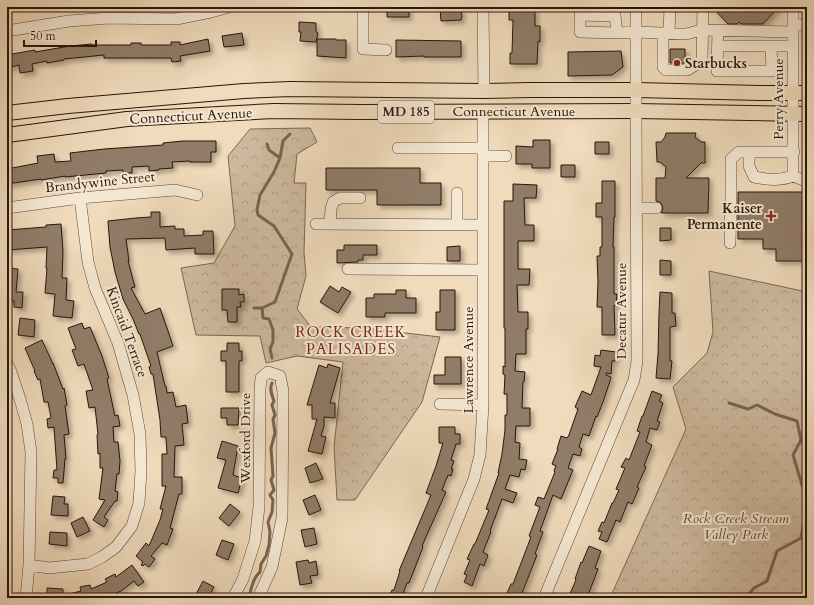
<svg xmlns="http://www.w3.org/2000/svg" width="814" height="605" font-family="Cardo,serif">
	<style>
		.forest { fill: url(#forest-crowns); stroke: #7b6754 }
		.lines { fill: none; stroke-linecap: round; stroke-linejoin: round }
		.stream { stroke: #776450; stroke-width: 3 }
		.building { fill: #907c67; stroke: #28150a; filter: url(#shadow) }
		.minor-casing { stroke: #5a4636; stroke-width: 12 }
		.major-casing { stroke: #28150a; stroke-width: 16 }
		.minor { stroke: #f5e8d3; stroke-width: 11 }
		.major { stroke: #f0dbbc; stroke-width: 14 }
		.poi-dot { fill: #8f2418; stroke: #f5e8d3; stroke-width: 1.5 }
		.labels { text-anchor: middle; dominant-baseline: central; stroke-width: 4; stroke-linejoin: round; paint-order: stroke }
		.shield { fill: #f5e8d3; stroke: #665446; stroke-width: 1 }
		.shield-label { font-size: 13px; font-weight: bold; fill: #28150a }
		.poi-label { font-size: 14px; font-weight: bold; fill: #28150a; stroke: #f5e8d3; text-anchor: start }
		.street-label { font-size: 14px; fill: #28150a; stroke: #f5e8d3 }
		.park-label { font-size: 14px; font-style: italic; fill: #5a4636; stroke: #f5e8d3 }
		.neighbourhood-label { font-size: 15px; letter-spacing: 1px; fill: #7a1f14; stroke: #f5e8d3 }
	</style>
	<defs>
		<pattern id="forest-crowns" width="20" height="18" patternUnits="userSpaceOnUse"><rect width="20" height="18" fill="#ceb99e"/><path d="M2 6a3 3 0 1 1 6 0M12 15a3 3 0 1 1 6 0" fill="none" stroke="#b19e87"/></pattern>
		<filter id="shadow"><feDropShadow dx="3.5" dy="3.5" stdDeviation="2" flood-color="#0004"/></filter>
	</defs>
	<rect width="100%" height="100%" fill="#f0dbbc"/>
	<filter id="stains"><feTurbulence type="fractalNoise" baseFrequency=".005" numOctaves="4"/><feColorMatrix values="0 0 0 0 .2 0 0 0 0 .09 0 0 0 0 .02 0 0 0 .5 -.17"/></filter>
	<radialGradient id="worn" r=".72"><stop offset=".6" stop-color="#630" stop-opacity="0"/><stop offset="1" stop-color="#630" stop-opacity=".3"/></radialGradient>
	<path class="forest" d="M310 128 317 142 297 154 294 183H306L304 252 306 276 297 309 311 327 363 328 440 337 422 402 355 500H337L334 447 343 362 297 356 266 363 260 336 196 335 181 268 214 263 235 226 228 156 250 129Z
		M709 271 807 292V598H610L686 429 673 387 707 353 713 332Z"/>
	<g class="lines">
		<path class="stream" d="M280 158 283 141 290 134
			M254 308H262L263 318 269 319 273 330V342L270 349 272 358
			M262 308 275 302 292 254 274 226 258 215 257 210 260 195 274 172 280 158 269 150 267 144
			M729 403 748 409 757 405 775 414 797 421 801 440 793 455 805 495 804 520 801 538 777 551 767 581 754 588 747 596V598
			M249 598C251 589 253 578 260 572L261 564 266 556 269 545 270 532 268 522 272 512 273 500 270 495 274 490 271 480 273 476 271 448 275 433 273 419 275 415 272 405 274 401C272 395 269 389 272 383"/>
	</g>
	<path class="building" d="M387 7H409V17H387Z
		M509 7H535V26H540V42L538 41 537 64H510V53H512L513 20H509Z
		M712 7H779L763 24H741L739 22 737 24H728Z
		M440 8H460L462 16 461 20 441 21Z
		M299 22 316 23V32L318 33 316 42 300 41 301 32H299Z
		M242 33 244 45 224 47 222 36Z
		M208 39 210 51 180 56 181 61 172 62 171 58H104V55L64 59V60L47 63V61L32 64 33 71 20 73 19 65 7 68V55L35 50V52L70 46 92 44V45H131V43H141V45H171V42H180V45Z
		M317 39H336V40H346V58L317 56Z
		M396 40 461 41V57H424V56L396 57Z
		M670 49H685V63H670Z
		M621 51 623 67 612 75 568 76V52Z
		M666 133H696L695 137 701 142H705V163H701L686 178H709L708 213H661L662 211 663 208 662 205 660 202 656 201V178H665L666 167 660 162H657L656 142H661L665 137Z
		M533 140H550V168H532V164H516V146L533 147Z
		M183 141H216V152H211V162H190V161L172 162 173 168 159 169V170L149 171V166L132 167V173H123V170L106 171V173L65 177V176L41 180V179L7 184V169L38 163 37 156 54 154 55 162 71 161 70 153 104 149 163 145V143Z
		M595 142H609V154H595Z
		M561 165H575V177H561Z
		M326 168H420V183H441V205H377V190H326Z
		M602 181H615V217H614L613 247H614V294H617L616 305H614L615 335H602V307H597L598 282 597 256H600V247H602V217H596V203H602Z
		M513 184 537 185 536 198H524L525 225H534V241H518V269H530L529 285H517L518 312H528V329H526V354H516L515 371 525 372 524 382H523L522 408H530V426H516L515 442 520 443 519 459 527 460 525 470 521 469 519 477 510 475 505 489 517 493 513 503 502 499 490 531 491 532 483 552 488 555 484 566 480 564 472 586 464 582 467 575 464 574 470 560 467 559 474 544H475L489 510 486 509 499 473H498L502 454 505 430V415H507V394H504L505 375 503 374V366L505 367V328H504V201H513Z
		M738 192H805L804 261H776V249H763V239H738Z
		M151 212H160V227L175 226V229H184V236L203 235V231H213L214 254H195V248L166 250 165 238 126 239 129 261H128L135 287 131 288 145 314 160 308 168 331 173 346 157 352 165 386H166L167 393 173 392 176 407 186 405 188 423 182 424 184 445 175 446 174 477H182V494H179L170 528 173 529 167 545 162 543 151 556 155 559 149 567 145 564 143 566 141 565 143 562 136 556 146 543 149 546 160 520 163 509H160L166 486H162V454H167L166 437H161L160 420 153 374H151L149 367 151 366 140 334H139L133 319 123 299 115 272 110 247 108 221 136 218 151 217Z
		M61 224 63 252 62 278H67L66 300 74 301 72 318 53 316 55 294 45 293 47 268H46L47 247 7 250V230L46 227V225Z
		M660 228H671V240L660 241Z
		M344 245H377V255H363V260H358V262L337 263V250H344Z
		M460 246V261H447V247Z
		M660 260 671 261V275H660Z
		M7 268 18 269 16 292H23L22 308 14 307V301L7 300Z
		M330 286 339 292 342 287 351 292 338 313 320 302Z
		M222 289H239V295L244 294V302H240L241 307H237V322H228L227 310H222Z
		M396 290H406V298H416V313H385V317H366V298H374V294H396Z
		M440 290H455V330H436V312H440Z
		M660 292 672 293V313H675L676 326 670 327V361H672L670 379 656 378 658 354 659 314Z
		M20 318 35 320 34 337 18 335Z
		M82 323 84 329 90 327 102 356 109 378 107 379 115 416 118 415 120 426 113 427 114 442H118L120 461 119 474H117L115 491 118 492 117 501H115L104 517 108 520 104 527 93 520 105 500 99 499 103 468H100V453L98 454 97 435 98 434 95 407 89 408 86 391 93 390 84 364 78 366 72 350 76 349 68 328Z
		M42 340 53 364V363L63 389 64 388 67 405 65 406 69 434 64 435 66 459H65L63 483H58V478H53L54 470H57L54 427 48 428 47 419 51 418 48 402H44L40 379 38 380 34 371H35L25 348Z
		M227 343H239V351H242V361H239V392H226V361H221V351H227Z
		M601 350 616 352 615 361H612L611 374 606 373V375L611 377 610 381 603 402 597 417 596 416 589 436 583 434 579 447 582 449 580 456 573 454 568 468 573 470 561 499 553 495 540 531 543 532 535 554 537 555 520 598H505L511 584H513L531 537 529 536 540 507 535 505 538 497 544 499 555 472 554 471 556 466 552 464 558 449H557L561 436 567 438 569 435 578 409 575 407 582 391 591 395 601 367 594 366 595 355 600 356Z
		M445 357H461V384H434V375H445Z
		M328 364 340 368 330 403H335V418L324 417V426L321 436 326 437 322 454 308 451 317 419H312V405H307L319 365 327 368Z
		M652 391 662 395 659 401 663 403 657 421 660 422 657 430 650 428 646 442 652 445 644 466 646 467 637 487 639 488 632 504 628 502 620 522 616 520 607 542 599 539 602 532 598 531 602 522 604 523 612 503H613L619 490 616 489 625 468 621 467 626 458 629 460 640 432 637 431 642 416H643Z
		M221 408H239L238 425H227V418H221Z
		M439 427H455V434H460V444H456L451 460 454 461 451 469H453L451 476 448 475 442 490 446 492 422 546 423 547 409 583H407L403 594 413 597V598H389L392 590H394L400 571H399L431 495 426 493 436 466 443 443H439Z
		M222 441 238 446 233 475 242 478 238 493 218 488 226 460 217 458Z
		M316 463 323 479 310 483 305 468Z
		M315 495 321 510 309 515 303 500Z
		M53 496 65 497 64 504H68V516L51 515Z
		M230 504 240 512 229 526 219 518Z
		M83 517 90 531 77 537 71 523Z
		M314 528 317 544 305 547 301 530Z
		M50 532 67 533V546L49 544Z
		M222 540 234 544 228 560 216 555Z
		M589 546 601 551 595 568 598 569 587 598H568L576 580 575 579 581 562 582 563Z
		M308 560 309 563 316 561 318 575 310 576 312 583 300 585 296 562Z
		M132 565 144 582 138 586 134 581 121 591 105 598 104 594 85 598H65V595L81 591 80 587 90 585 91 589 107 582 105 579 115 574 116 577Z
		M203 581 214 587 208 598H194Z
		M47 588 63 589V598H47Z"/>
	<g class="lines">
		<g class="minor-casing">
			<path id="minor" d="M363 7V49L386 50
				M483 7 484 91
				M793 7V176
				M793 25H807
				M7 31 69 21 109 18 176 19 211 12 229 7
				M718 31 717 71H772L771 46
				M617 33 615 16 580 15V32L617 33 636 32 686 34 702 30 793 32
				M663 33V67L666 70H687L702 61 703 7
				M669 33 670 7
				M718 46H793
				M398 148H483
				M749 152V166L754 177C770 180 779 181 793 176
				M483 156H506
				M793 176 803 180H807
				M7 208 80 198 175 190 197 195
				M636 208H656
				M316 224 483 225
				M330 224 331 209 333 202 340 198H360
				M457 225V193
				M730 243 731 196V159L739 152H794
				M348 269 483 270
				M7 363 11 372 20 399 27 424 31 452 29 565 26 598
				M440 404 483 405
				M29 565 49 568 88 564 102 557 116 547 132 526 139 503 141 471 140 434 133 395 118 343 95 288 88 262 80 198
				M233 598 243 579 255 541 259 507 260 389 261 378 268 372 280 376 283 391 282 518 272 567 258 598
				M426 598 474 479 480 455 483 405V111
				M544 598 634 380 637 361 636 111V7"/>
		</g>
		<g class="major-casing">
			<path id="major" d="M7 113 68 106 150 99 244 91 290 89 484 91 529 90H636L760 93H807
				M7 135 127 119 274 111 360 112 636 111 807 114"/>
		</g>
		<use href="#minor" class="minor"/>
		<use href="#major" class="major"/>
	</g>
	<g class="poi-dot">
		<circle cx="677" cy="63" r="4"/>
		<path d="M769 210h4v4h4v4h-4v4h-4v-4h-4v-4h4z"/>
	</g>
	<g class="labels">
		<rect class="shield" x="378" y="101" width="56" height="22" rx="3"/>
		<g class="shield-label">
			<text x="406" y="112">MD 185</text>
		</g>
		<g class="poi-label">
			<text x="685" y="63">Starbucks</text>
			<text x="762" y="208" text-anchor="end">Kaiser<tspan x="762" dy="16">Permanente</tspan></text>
		</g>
		<g class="street-label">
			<text transform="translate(778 99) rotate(-90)">Perry Avenue</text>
			<text x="514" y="111">Connecticut Avenue</text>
			<text transform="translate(191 116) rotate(-3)">Connecticut Avenue</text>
			<text transform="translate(100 182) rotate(-6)">Brandywine Street</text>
			<text transform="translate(621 311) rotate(-90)">Decatur Avenue</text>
			<text transform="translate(127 332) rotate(70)">Kincaid Terrace</text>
			<text transform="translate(468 360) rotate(-90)">Lawrence Avenue</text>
			<text transform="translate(245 438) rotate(-90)">Wexford Drive</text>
		</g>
		<g class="park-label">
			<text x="736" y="518">Rock Creek Stream<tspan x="736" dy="16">Valley Park</tspan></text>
		</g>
		<g class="neighbourhood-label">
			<text x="351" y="332">ROCK CREEK<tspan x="351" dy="17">PALISADES</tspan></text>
		</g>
	</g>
	<rect width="814" height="605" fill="none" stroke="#f0dbbc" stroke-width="24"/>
	<rect x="8" y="8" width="798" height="589" fill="none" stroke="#28150a" stroke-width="2"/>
	<rect x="12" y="12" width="790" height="581" fill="none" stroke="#28150a"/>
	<path d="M24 40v6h72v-6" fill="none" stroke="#28150a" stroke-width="2"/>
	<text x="30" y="40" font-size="12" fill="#28150a" stroke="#f5e8d3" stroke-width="3" paint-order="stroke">50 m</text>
	<rect width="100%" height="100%" filter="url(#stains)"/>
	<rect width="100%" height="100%" fill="url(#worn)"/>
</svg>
